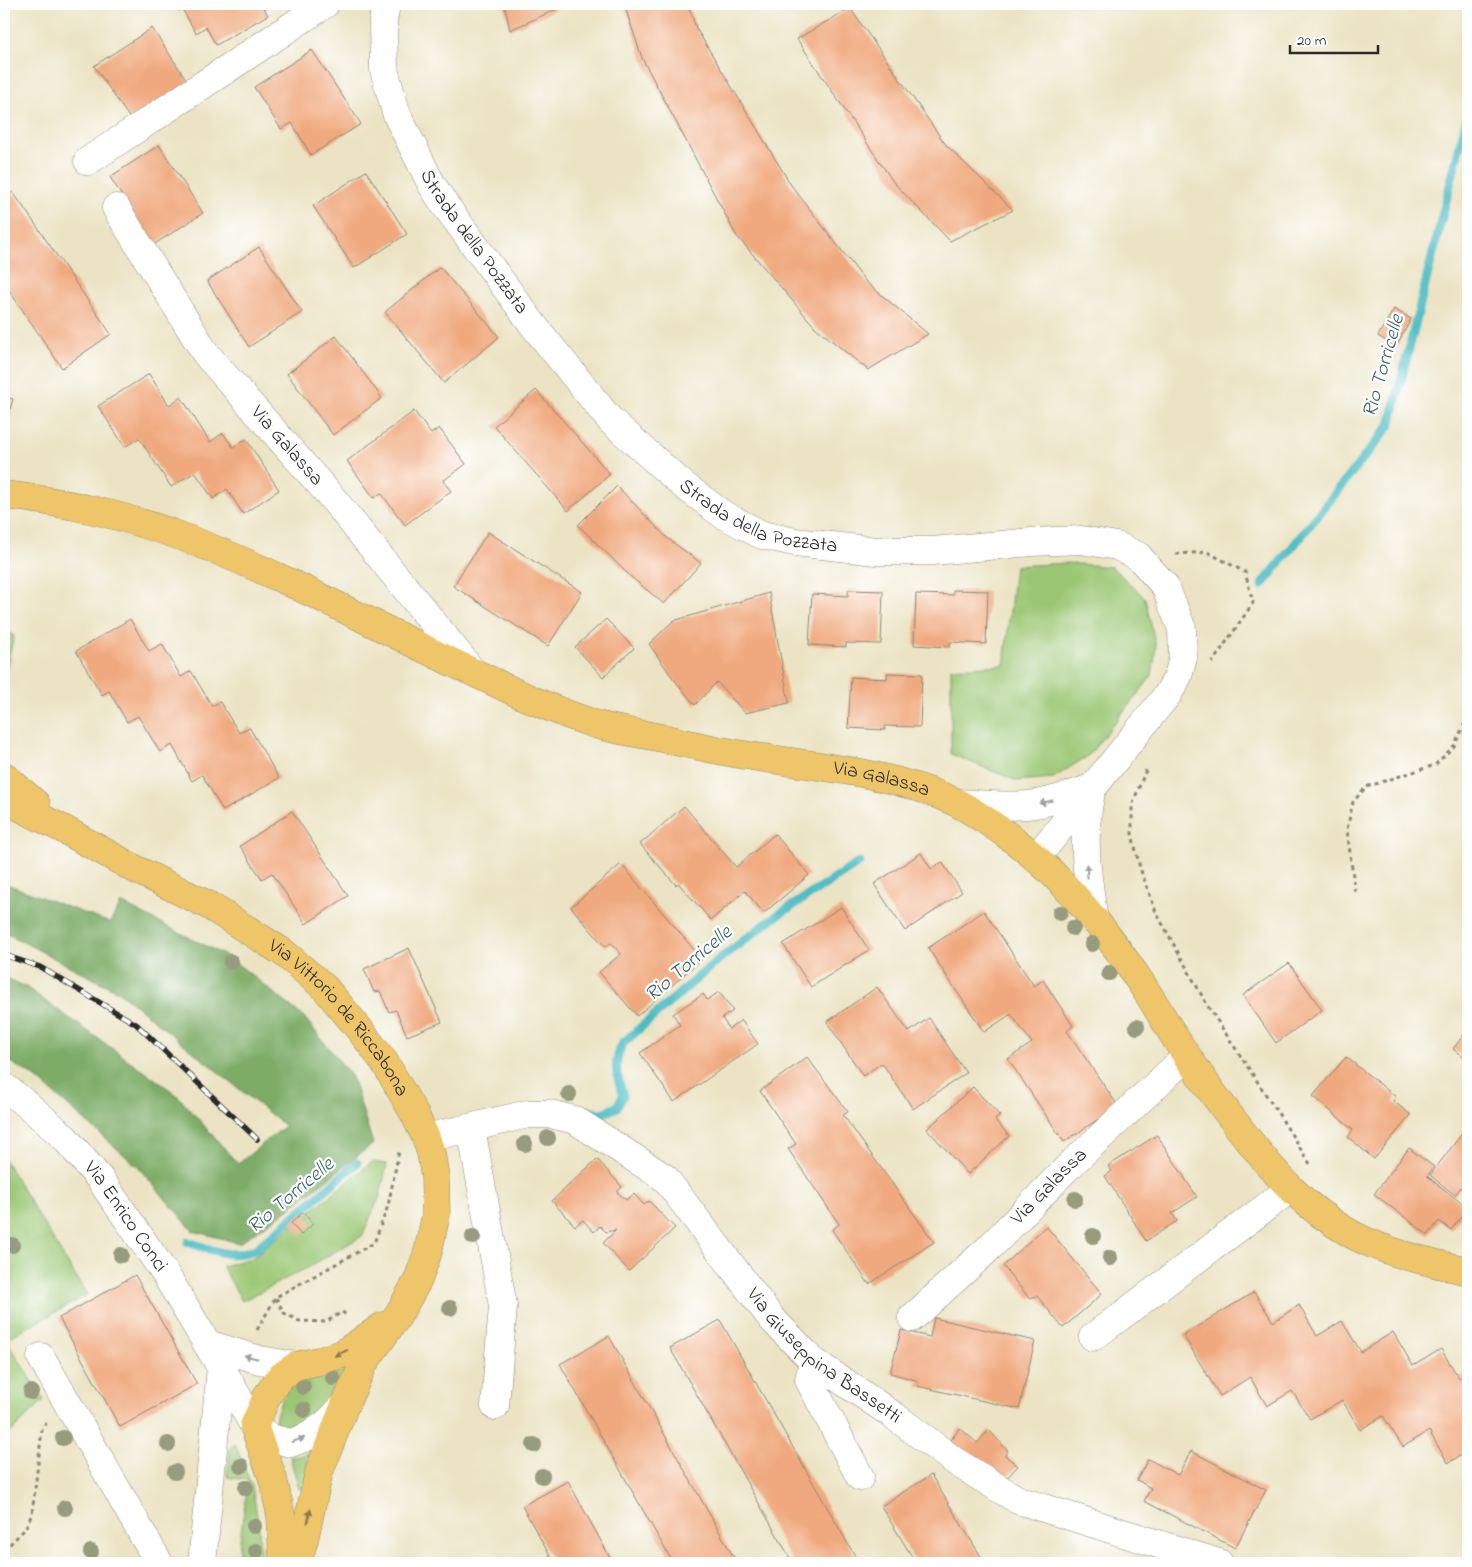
<svg xmlns="http://www.w3.org/2000/svg" width="1472" height="1567" font-family="'Indie Flower',sans-serif">
	<style>
		.green { fill: #9bc774; stroke: #637950 }
		.forest { fill: #7cac66; stroke: #546c48 }
		.lines { fill: none; stroke-linecap: round; stroke-linejoin: round }
		.stream { stroke: #4cbbc3; stroke-width: 9 }
		.building { fill: #f0a97e }
		.minor-casing { stroke: #8b8777; stroke-width: 29 }
		.major-casing { stroke: #8b8777; stroke-width: 29 }
		.path { stroke: #8b8777; stroke-width: 3; stroke-dasharray: 4 4; stroke-linecap: butt }
		.minor { stroke: #fff; stroke-width: 28 }
		.major { stroke: #eec569; stroke-width: 28 }
		.rail-casing { stroke: #2b2b2b; stroke-width: 5.5 }
		.rail { stroke: #fff; stroke-width: 4; stroke-dasharray: 11; stroke-linecap: butt }
		.tree { fill: #979c7e }
		.oneway { fill: #a0a0a0 }
		.oneway2 { fill: #8c784a }
		.labels { text-anchor: middle; dominant-baseline: central; stroke-width: 4.5; stroke-linejoin: round; paint-order: stroke }
		.street-label { font-size: 20px; fill: #2b2b2b; stroke: #fff }
		.water-label { font-size: 21px; font-style: italic; fill: #386568; stroke: #fff }
	</style>
	<rect width="100%" height="100%" fill="#fff"/>
	<filter id="ink" filterUnits="userSpaceOnUse"><feTurbulence type="fractalNoise" baseFrequency=".02" numOctaves="2"/><feDisplacementMap in="SourceGraphic" scale="10" xChannelSelector="R" yChannelSelector="G"/><feConvolveMatrix kernelMatrix="1 2 1 2 8 2 1 2 1" color-interpolation-filters="sRGB"/></filter>
	<filter id="wash" filterUnits="userSpaceOnUse"><feTurbulence type="fractalNoise" baseFrequency=".0096" numOctaves="4" result="noise"/><feDisplacementMap in="SourceGraphic" scale="20" xChannelSelector="R" yChannelSelector="G"/><feGaussianBlur stdDeviation="1.12" result="paint"/><feColorMatrix in="noise" values="0 0 0 0 0 0 0 0 0 0 0 0 0 0 0 0 0 1.4 0 .05"/><feComposite in="paint" operator="in"/></filter>
	<g filter="url(#wash)">
		<rect width="100%" height="100%" fill="#ebe3c3"/>
		<path class="green" d="M1067 563 1112 567 1145 598 1156 647 1152 676 1088 756 1053 778 1017 781 951 754V668L1004 665 1015 566Z
			M4 630 14 636 4 677Z
			M4 1159 87 1295 6 1339 44 1400 4 1439Z
			M372 1162 387 1164 380 1196 362 1236 307 1268 242 1301 222 1266 252 1258Z
			M381 1333C368 1349 353 1365 341 1382 332 1396 324 1411 310 1420 301 1426 289 1426 279 1427L275 1420C279 1403 285 1391 297 1379Z
			M235 1444 252 1486 259 1528 261 1560 259 1563H237L248 1480 227 1477 230 1448Z
			M313 1450 305 1490 299 1489 290 1457 301 1456Z"/>
		<path class="forest" d="M4 883 110 923 121 903 230 958 304 1017 352 1077 373 1144 282 1214 239 1243 193 1231 138 1167 35 1077 4 1058V977L26 987 176 1094 238 1164 285 1126 119 992 4 932Z"/>
		<g class="lines">
			<path class="stream" d="M1262 585 1390 425 1466 121
				M590 1111 603 1113 617 1107 623 1096C617 1074 612 1064 623 1043L718 960 772 919 860 862
				M188 1242C213 1250 230 1260 256 1249L357 1163"/>
		</g>
		<g id="blocks">
			<path class="building" d="M175 4H261L268 15 216 45 206 27 196 33 182 9 179 11Z
				M504 4H563L564 6 510 30Z
				M624 4H688L696 28 791 185 866 282 928 334 868 370 815 327 736 235 642 58Z
				M850 8 946 145 1013 210 950 241 894 183 797 39Z
				M152 28 190 85 133 123 94 66Z
				M312 50 361 124 311 155 292 123 281 129 254 87Z
				M159 145 203 213 153 245 110 177Z
				M366 171 407 234 354 268 313 206Z
				M13 192 111 334 62 368 4 283V198Z
				M259 247 302 312 249 347 207 281Z
				M440 267 499 337 444 383 385 312Z
				M1394 309 1411 319 1396 347 1378 336Z
				M336 336 382 398 333 435 287 374Z
				M149 374 169 405 181 397 210 442 223 433 233 447 246 439 279 490 243 514 227 489 213 499 195 472 171 487 139 438 125 447 98 406Z
				M536 390 610 474 568 511 494 426Z
				M4 397 13 399 4 431Z
				M414 411 431 434 439 428 466 464 443 481 451 491 405 525 381 493 374 498 347 461Z
				M617 486 667 538 701 563 664 604 631 577 578 525Z
				M488 532 582 592 548 646 453 586Z
				M848 590 883 591 881 644 846 643V647L809 645 812 594 848 596Z
				M953 590 988 591 986 644 950 642V647L914 645 916 594 953 595Z
				M769 593 789 703 745 713 717 682 695 705 672 677 649 644 673 621Z
				M130 619 149 651 162 644 181 677 191 671 212 706 220 702 239 733 249 727 279 778 223 811 202 775 192 781 172 745 160 752 138 716 127 722 109 691 102 695 76 651Z
				M606 619 634 648 603 677 575 647Z
				M887 673 922 674 920 727 885 726V730L848 728 851 677 887 679Z
				M684 806 736 867 775 834 809 875 764 913 745 891 711 920 678 883 676 885 640 844Z
				M292 811 348 896 306 924 272 873 262 879 240 846Z
				M921 853 931 869 942 862 962 892 905 931 874 884Z
				M621 864 702 959 637 1016 599 972 621 954 611 943 605 947 571 907Z
				M841 907 869 950 811 987 783 944Z
				M984 911 1034 986 1043 980 1073 1026 1067 1031 1118 1106 1064 1142 1008 1059 1032 1043 1011 1014 984 1032 928 948Z
				M409 948 442 1022 407 1036 396 1010 389 1012 380 991 374 992 364 969Z
				M1289 963 1322 1010 1276 1043 1243 995Z
				M877 987 909 1032 929 1018 966 1073 913 1109 882 1063 863 1076 827 1022Z
				M719 992 733 1011 722 1018 729 1029 741 1020 758 1044 674 1102 640 1053 680 1025 673 1014 703 994 707 1000Z
				M1465 1033 1468 1036V1061L1453 1049Z
				M807 1057 848 1112 843 1115 934 1242 869 1284 832 1230 839 1224 788 1149 796 1144 760 1091Z
				M1346 1057 1396 1097 1393 1101 1411 1115 1374 1159 1348 1137 1353 1130 1313 1096Z
				M973 1087 1000 1116 995 1120 1009 1136 968 1174 927 1129Z
				M1468 1126V1178L1455 1195 1430 1175Z
				M1157 1135 1197 1197 1172 1213 1177 1221 1146 1241 1105 1176 1112 1171 1108 1166Z
				M1409 1148 1434 1167 1427 1176 1468 1208 1451 1230 1439 1221 1428 1235 1374 1194Z
				M597 1159 622 1187 617 1192 626 1200 634 1194 644 1205 649 1201 675 1228 629 1271 603 1243 616 1230 606 1232 600 1226 594 1232 583 1220 575 1226 552 1201Z
				M303 1212 313 1224 301 1235 291 1223Z
				M1046 1226 1102 1294 1063 1328 1037 1296 1029 1298 1003 1266Z
				M135 1275 197 1384 120 1427 59 1318Z
				M1254 1292 1273 1322 1299 1305 1317 1336 1342 1321 1361 1352 1393 1332 1413 1366 1441 1349 1459 1378 1468 1372V1451L1448 1463 1429 1431 1403 1447 1383 1416 1360 1430 1342 1400 1310 1419 1292 1391 1267 1406 1250 1377 1220 1396 1183 1335Z
				M934 1318 1035 1341 1019 1409 917 1386 919 1381 890 1373 901 1330 930 1337Z
				M720 1320 859 1563H793L670 1348Z
				M609 1336 737 1563H673L560 1364Z
				M960 1428 977 1443 989 1430 1008 1451 1005 1455 1018 1466 999 1486 947 1445Z
				M1191 1451 1266 1490 1235 1548 1144 1501 1151 1488 1137 1480 1148 1459 1178 1475Z
				M931 1475 985 1563H916L881 1506Z
				M568 1481 613 1563H554L522 1506Z"/>
		</g>
	</g>
	<g filter="url(#ink)">
		<use href="#blocks" fill-opacity="0" stroke="#8b8777" stroke-width="1"/>
		<g class="lines">
			<g class="minor-casing">
				<g id="minor">
					<path id="s1" d="M386 4 383 22 384 70 397 115 432 185 445 205 534 326 610 420 682 484 722 514 762 535 795 542 876 551H933L1032 542 1081 540 1117 546 1138 556 1165 586 1182 629 1183 658 1178 676 1168 694 1036 858"/>
					<path d="M88 161 325 4"/>
					<path id="s2" d="M116 208 206 354 334 500 473 672"/>
					<path d="M1091 792C1081 837 1087 875 1094 920"/>
					<path d="M958 803C983 804 1011 808 1036 804 1055 801 1074 794 1092 788"/>
					<path id="s3" d="M4 1087 29 1106 65 1138 100 1179 164 1272 221 1367 254 1426 271 1438 291 1443 309 1436 326 1424 345 1405"/>
					<path d="M471 1128 503 1306 495 1406"/>
					<path id="s4" d="M426 1138 528 1114H550L575 1120 665 1178 772 1319 813 1361 893 1415 956 1462 1018 1500 1219 1563"/>
					<path id="s5" d="M912 1318 989 1248 1067 1168 1187 1056"/>
					<path d="M1093 1337 1290 1189"/>
					<path d="M207 1344 260 1360 296 1366"/>
					<path d="M41 1357 159 1563"/>
					<path d="M813 1361 809 1380 860 1477"/>
					<path d="M202 1563 221 1367"/>
				</g>
			</g>
			<g class="major-casing">
				<g id="major">
					<path id="s6" d="M4 495C62 501 126 516 180 536 272 570 359 617 447 660 497 683 546 709 598 725 620 731 644 734 666 739 694 745 722 752 751 756 819 767 890 772 953 801 971 809 988 822 1004 833 1061 873 1105 929 1143 986 1159 1010 1173 1036 1189 1059 1205 1083 1222 1106 1240 1129 1274 1173 1304 1208 1353 1235 1389 1254 1429 1262 1468 1271"/>
					<path d="M4 776 36 804"/>
					<path id="s7" d="M4 799 63 829 135 869 208 905 284 953 325 988 360 1030 385 1063 415 1115 426 1138 431 1153 435 1177 436 1215 428 1252 418 1280 397 1317 364 1363 345 1405 319 1472 304 1540 297 1563"/>
					<path d="M283 1563 281 1515 273 1479 254 1426 267 1396 280 1377 296 1366 319 1361 342 1354 383 1326"/>
				</g>
			</g>
			<path class="path" d="M1176 554 1207 552 1245 572 1253 603 1212 663
				M1146 770 1132 805V834L1140 868 1156 912 1207 1005 1276 1110 1310 1164
				M1355 892 1347 829 1353 802 1366 787 1435 765 1454 746 1468 717
				M276 1298 284 1313 299 1321 326 1322 342 1312 348 1316
				M257 1330 276 1297 374 1243 388 1206 399 1151
				M4 1550 25 1529 32 1514 42 1430 46 1423"/>
			<use href="#minor" class="minor"/>
			<use href="#major" class="major"/>
			<g class="rail-casing">
				<path id="rail" d="M4 955 40 967 136 1024 257 1139"/>
			</g>
			<use href="#rail" class="rail"/>
		</g>
		<g class="tree">
			<circle cx="1060" cy="913" r="8"/>
			<circle cx="1073" cy="928" r="8"/>
			<circle cx="1092" cy="944" r="8"/>
			<circle cx="231" cy="962" r="8"/>
			<circle cx="1109" cy="973" r="8"/>
			<circle cx="1137" cy="1027" r="8"/>
			<circle cx="569" cy="1094" r="8"/>
			<circle cx="548" cy="1138" r="8"/>
			<circle cx="525" cy="1144" r="8"/>
			<circle cx="1075" cy="1199" r="8"/>
			<circle cx="1093" cy="1236" r="8"/>
			<circle cx="473" cy="1237" r="8"/>
			<circle cx="12" cy="1245" r="8"/>
			<circle cx="121" cy="1255" r="8"/>
			<circle cx="1110" cy="1258" r="8"/>
			<circle cx="450" cy="1308" r="8"/>
			<circle cx="333" cy="1378" r="8"/>
			<circle cx="303" cy="1387" r="8"/>
			<circle cx="31" cy="1392" r="8"/>
			<circle cx="304" cy="1410" r="8"/>
			<circle cx="63" cy="1438" r="8"/>
			<circle cx="168" cy="1444" r="8"/>
			<circle cx="534" cy="1445" r="8"/>
			<circle cx="241" cy="1466" r="8"/>
			<circle cx="175" cy="1472" r="8"/>
			<circle cx="542" cy="1476" r="8"/>
			<circle cx="246" cy="1488" r="8"/>
			<circle cx="65" cy="1508" r="8"/>
			<circle cx="254" cy="1526" r="8"/>
			<circle cx="256" cy="1551" r="8"/>
			<circle cx="91" cy="1552" r="8"/>
		</g>
		<defs><path id="oneway-solid" d="M-6-.8H1V-3.2L6.5 0L1 3.2V.8H-6Z" transform="scale(1.25)"/></defs>
		<g class="oneway">
			<use href="#oneway-solid" transform="translate(1046 802) rotate(167)"/>
			<use href="#oneway-solid" transform="translate(1087 871) rotate(-95)"/>
			<use href="#oneway-solid" transform="translate(251 1357) rotate(-166)"/>
			<use href="#oneway-solid" transform="translate(298 1440) rotate(-18)"/>
		</g>
		<g class="oneway2">
			<use href="#oneway-solid" transform="translate(341 1353) rotate(155)"/>
			<use href="#oneway-solid" transform="translate(309 1516) rotate(-78)"/>
		</g>
	</g>
	<g class="labels">
		<g class="street-label">
			<text stroke="none"><textPath href="#s1" startOffset="262">Strada della Pozzata</textPath></text>
			<text stroke="none"><textPath href="#s2" startOffset="294">Via Galassa</textPath></text>
			<text stroke="none"><textPath href="#s1" startOffset="668">Strada della Pozzata</textPath></text>
			<text stroke="none"><textPath href="#s6" startOffset="929">Via Galassa</textPath></text>
			<text stroke="none"><textPath href="#s7" startOffset="405">Via Vittorio de Riccabona</textPath></text>
			<text stroke="none"><textPath href="#s5" startOffset="190">Via Galassa</textPath></text>
			<text stroke="none"><textPath href="#s3" startOffset="179">Via Enrico Conci</textPath></text>
			<text stroke="none"><textPath href="#s4" startOffset="500">Via Giuseppina Bassetti</textPath></text>
		</g>
		<g class="water-label">
			<text transform="translate(1384 366) rotate(-74)">Rio Torricelle</text>
			<text transform="translate(689 964) rotate(-40)">Rio Torricelle</text>
			<text transform="translate(291 1196) rotate(-40)">Rio Torricelle</text>
		</g>
	</g>
	<rect width="1472" height="1567" fill="none" stroke="#fff" stroke-width="20"/>
	<path d="M1290 45v8h88v-8" fill="none" stroke="#2b2b2b" stroke-width="2.5"/>
	<text x="1297" y="45" font-size="15" fill="#2b2b2b" stroke="#ffffff" stroke-width="4" paint-order="stroke">20 m</text>
</svg>
